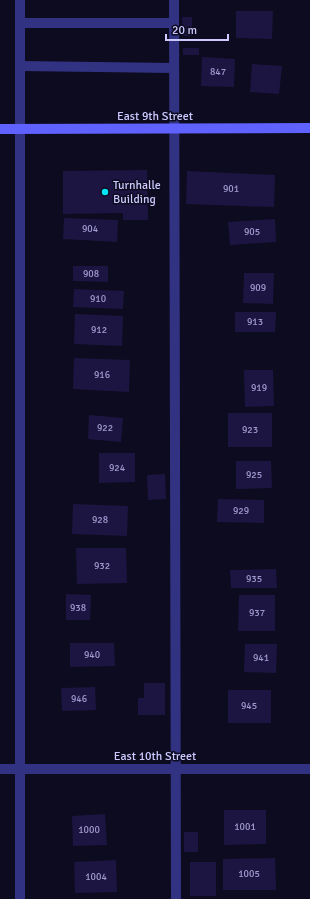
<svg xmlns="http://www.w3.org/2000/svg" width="310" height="899" font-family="Signika,sans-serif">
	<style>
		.building { fill: #1d1541 }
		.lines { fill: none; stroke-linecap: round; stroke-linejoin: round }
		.lane { stroke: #323282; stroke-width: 10 }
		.street { stroke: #323282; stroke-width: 10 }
		.secondary { stroke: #6062ff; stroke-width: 10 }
		.poi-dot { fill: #00e4f4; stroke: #0d0b1f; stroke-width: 1.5 }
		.labels { text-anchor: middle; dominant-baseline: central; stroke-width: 3; stroke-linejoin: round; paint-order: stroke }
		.number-label { font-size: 10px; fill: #a19cd0 }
		.street-label { font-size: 12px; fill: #cdc9ff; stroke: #0d0b1f }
		.poi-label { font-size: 12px; fill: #cdc9ff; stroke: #0d0b1f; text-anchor: start }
	</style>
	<rect width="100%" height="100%" fill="#0d0b1f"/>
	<path class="building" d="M236 11H273L272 39 236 38Z
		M182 17H192V36H183Z
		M183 48H199V55H183Z
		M202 57 235 59 234 87 201 86Z
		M252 64 282 66 279 94 250 92Z
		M147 170 148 220H123V213L63 214V171Z
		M187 171 275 175 274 207 186 204Z
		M64 218 118 220 117 242 63 239Z
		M275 219 276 242 230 245 228 222Z
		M73 266H108V282L73 281Z
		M244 273H274L273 304 243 303Z
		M74 289 124 291 123 309 73 307Z
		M235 312H276L275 332H235Z
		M75 314 123 316 122 346 74 344Z
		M74 358 130 360 129 392 73 389Z
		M244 370H273L274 406 245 407Z
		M228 413H272V447H228Z
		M89 415 123 418 121 442 88 439Z
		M99 453H135V482L99 483Z
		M236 461H271L272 488 236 489Z
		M165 474 166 499 148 500 147 475Z
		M218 499 264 500V523L217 522Z
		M73 504 128 506 127 536 72 534Z
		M76 548H126L127 583 77 584Z
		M276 569 277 588H231L230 570Z
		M66 594 91 595 90 620H66Z
		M239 595H275V631H238Z
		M70 643H114L115 666 70 667Z
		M245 644H277L276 673 244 672Z
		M144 683H165V715H138V698H144Z
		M95 687 96 710 62 711 61 688Z
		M228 690H271V723H228Z
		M224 810H266V844L224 845Z
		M105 814 107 845 73 846 72 816Z
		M184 832H198V852H184Z
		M275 858 276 890H223V859Z
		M116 860 117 892 75 893 74 862Z
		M190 862H216V896H190Z"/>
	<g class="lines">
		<path class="lane" d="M174 0 176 899
			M20 23H174
			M20 66 174 68"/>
		<path class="street" d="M0 769H310
			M20 899V0"/>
		<path class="secondary" d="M0 129 310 128"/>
	</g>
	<circle class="poi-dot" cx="105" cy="192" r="4"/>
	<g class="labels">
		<g class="number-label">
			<text x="218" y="72">847</text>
			<text x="231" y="189">901</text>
			<text x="90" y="229">904</text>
			<text x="252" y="232">905</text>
			<text x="91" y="274">908</text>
			<text x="258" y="288">909</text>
			<text x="98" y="299">910</text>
			<text x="255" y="322">913</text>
			<text x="99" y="330">912</text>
			<text x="102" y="375">916</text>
			<text x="259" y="388">919</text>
			<text x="105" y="428">922</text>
			<text x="250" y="430">923</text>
			<text x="117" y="468">924</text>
			<text x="254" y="475">925</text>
			<text x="241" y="511">929</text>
			<text x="100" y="520">928</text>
			<text x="102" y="566">932</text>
			<text x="254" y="579">935</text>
			<text x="78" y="608">938</text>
			<text x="257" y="613">937</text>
			<text x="92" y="655">940</text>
			<text x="261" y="658">941</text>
			<text x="79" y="699">946</text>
			<text x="249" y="706">945</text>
			<text x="245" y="827">1001</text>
			<text x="89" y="830">1000</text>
			<text x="249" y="874">1005</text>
			<text x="96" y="877">1004</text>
		</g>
		<g class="street-label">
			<text x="155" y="116">East 9th Street</text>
			<text x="155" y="756">East 10th Street</text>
		</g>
		<g class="poi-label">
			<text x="113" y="185">Turnhalle<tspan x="113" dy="14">Building</tspan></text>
		</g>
	</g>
	<path d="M166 34v6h62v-6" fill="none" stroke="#cdc9ff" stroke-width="2"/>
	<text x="172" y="34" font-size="12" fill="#cdc9ff" stroke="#0d0b1f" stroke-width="3" paint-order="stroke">20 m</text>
</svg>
